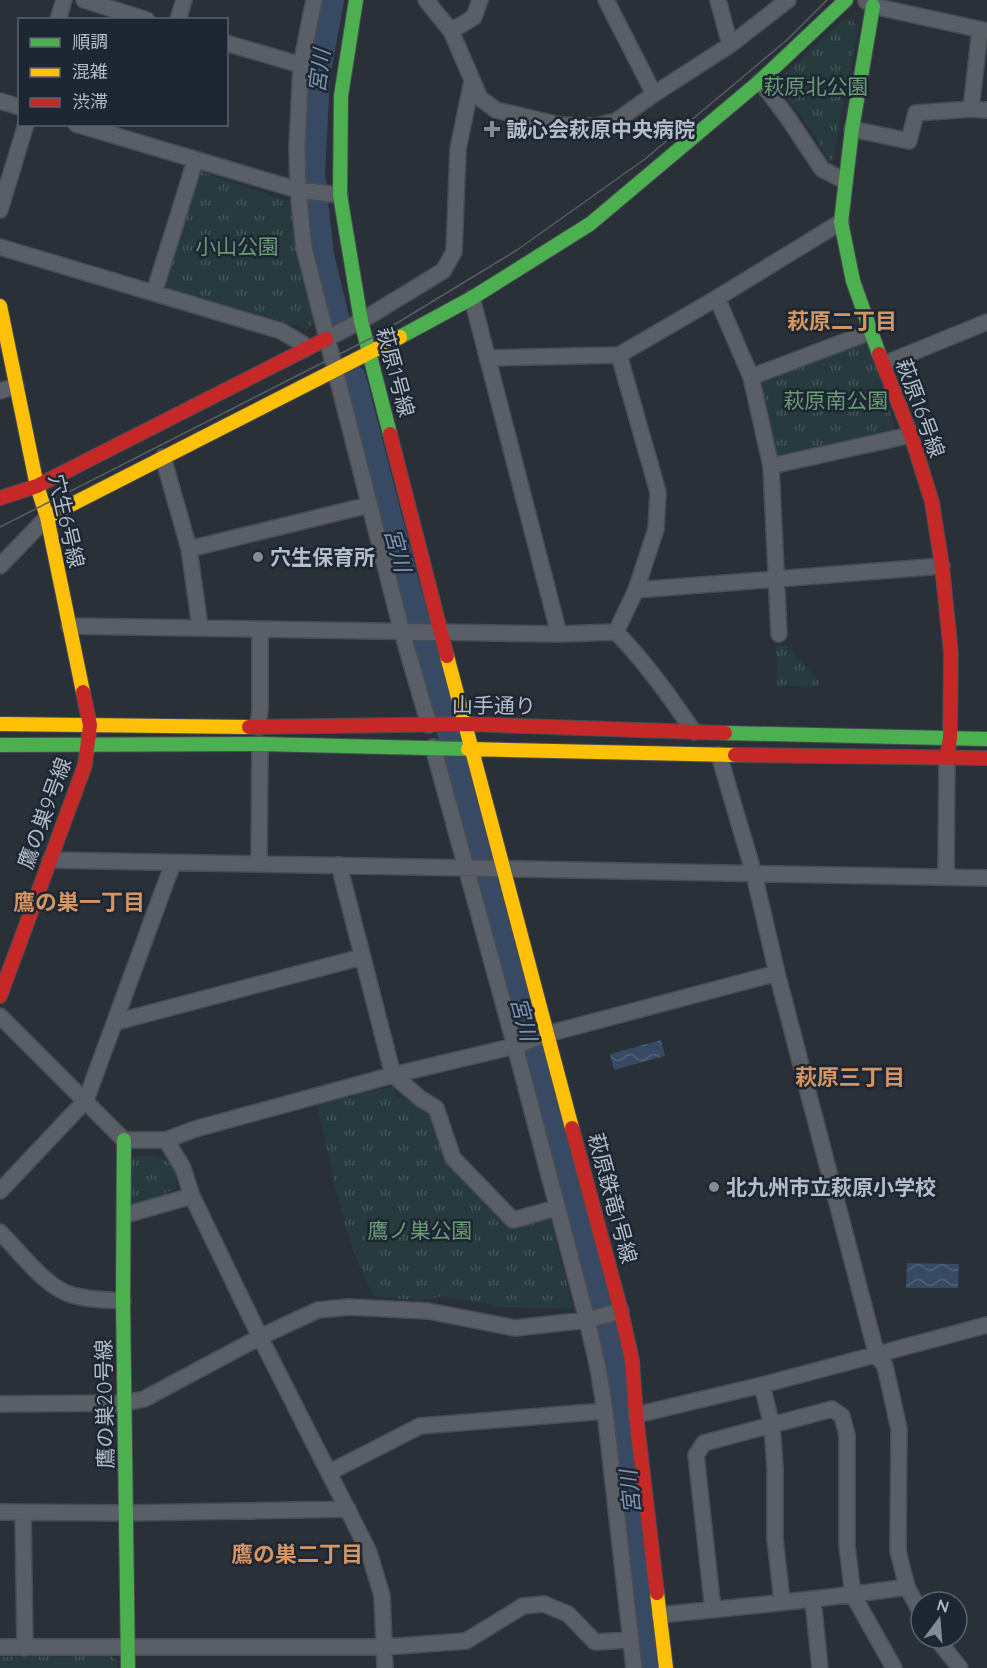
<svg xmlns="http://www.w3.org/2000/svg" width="987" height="1668" font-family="Quicksand,'Noto Sans JP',sans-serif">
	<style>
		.grass { fill: url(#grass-tufts) }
		.water { fill: url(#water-waves) }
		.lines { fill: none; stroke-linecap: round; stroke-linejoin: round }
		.river { stroke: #384963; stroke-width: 26 }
		.street-casing { stroke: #484c53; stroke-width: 18 }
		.fast-casing { stroke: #484c53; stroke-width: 16 }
		.slow-casing { stroke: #484c53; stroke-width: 16 }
		.jam-casing { stroke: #484c53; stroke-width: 16 }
		.street { stroke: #5a5e66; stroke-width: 15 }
		.fast { stroke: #4caf50; stroke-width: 14 }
		.slow { stroke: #ffc107; stroke-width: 14 }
		.jam { stroke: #c62828; stroke-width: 14 }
		.tram { stroke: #595d64; stroke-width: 1.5 }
		.poi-dot { fill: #848b96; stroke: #1d2633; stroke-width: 2 }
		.labels { text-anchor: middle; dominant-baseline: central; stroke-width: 5; stroke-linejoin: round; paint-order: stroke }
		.park-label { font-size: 21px; fill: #6b9a76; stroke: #1d2633 }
		.poi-label { font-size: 21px; font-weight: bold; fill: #b4bcc9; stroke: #1d2633; text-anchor: start }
		.street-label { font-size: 21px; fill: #b4bcc9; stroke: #1d2633 }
		.water-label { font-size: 22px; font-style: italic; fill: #7c92b1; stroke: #1d2633 }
		.neighbourhood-label { font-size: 22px; font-weight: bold; fill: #d59563; stroke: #1d2633 }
	</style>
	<defs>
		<pattern id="grass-tufts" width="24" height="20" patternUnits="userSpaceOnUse" patternTransform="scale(1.5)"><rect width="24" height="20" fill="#273a3e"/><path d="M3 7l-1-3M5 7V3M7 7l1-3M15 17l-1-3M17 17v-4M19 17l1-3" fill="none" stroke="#445559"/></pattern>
		<pattern id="water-waves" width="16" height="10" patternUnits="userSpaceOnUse" patternTransform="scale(1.5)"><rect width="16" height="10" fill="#384963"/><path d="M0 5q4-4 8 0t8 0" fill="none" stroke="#526178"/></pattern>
	</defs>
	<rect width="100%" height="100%" fill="#2a3038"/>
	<path class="grass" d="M852 20 858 28 833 158 830 163C816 133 795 109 774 83L842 21Z
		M202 172 293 203 299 251 313 319 312 326 307 329 166 288 163 284 195 176Z
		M868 341 897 434 776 458 758 380Z
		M776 646H787L820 683 816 687 777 685Z
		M393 1086 396 1096 429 1107 445 1159 510 1226 551 1219 573 1309 504 1307 443 1296 420 1301 374 1296C344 1245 331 1163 317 1104Z
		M134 1156C147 1156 168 1155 174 1169 177 1175 176 1184 176 1189L165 1193 158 1201 131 1208V1165Z
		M110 1656 117 1660V1668H0V1657Z"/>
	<path class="water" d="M661 1040 665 1056 614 1070 610 1054Z
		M907 1263 959 1264 958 1288H906Z"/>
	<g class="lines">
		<path class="river" d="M331 0 317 76 312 174 321 255 337 321
			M353 378 408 591 447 713 458 780 608 1325 620 1399 648 1668"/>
		<g class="street-casing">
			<path id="street" d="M84 0 147 20
				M314 0 301 65 297 147 298 190 304 248 402 632 429 725
				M426 0 451 31 480 98 496 110 560 125 597 126 616 121 654 94 730 45 788 0
				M606 0 654 94
				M718 0 730 45
				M866 1 873 6 987 31
				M58 20 64 0
				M178 20 184 0
				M451 31 474 17 480 0
				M226 43 301 65
				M760 81 788 118 822 169 845 181
				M0 101 20 107
				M971 109 980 30
				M76 124 298 190 340 195
				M852 129 909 141 916 113 971 109 987 110
				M0 210 26 124
				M0 247 281 331 303 344 305 349
				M154 293 195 161
				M472 298 559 634
				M717 298 751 377 771 466 779 634
				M326 339 361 321 443 271 454 252 458 149 472 81
				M619 355 658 492 656 529 636 590 616 632C646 663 670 697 694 732
				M488 358 619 355 717 298 841 222
				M884 364 987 322
				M751 377 870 332
				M0 391 16 386
				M163 457 189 549 200 627
				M771 466 911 435
				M189 549 369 505
				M0 566 47 517
				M636 590 942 566
				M69 626 559 634 616 632
				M258 727 260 709V630
				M433 747 515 1046 587 1320 598 1368 605 1411 634 1668
				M719 755 754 874 777 973 877 1356 885 1366 899 1429 898 1551 907 1587 921 1613
				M50 860 987 878
				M259 864 260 744
				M339 865 393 1075 421 1099 436 1108 453 1158 513 1220 556 1208
				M946 877 947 757
				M0 1016 124 1140H166L183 1168 192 1196 260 1337 369 1552 382 1596 385 1668
				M116 1022 362 957
				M166 1140 195 1129 393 1075 515 1046 547 1034 777 973
				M0 1191 86 1100 173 863
				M125 1215 192 1196
				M0 1232C19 1251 46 1288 72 1295 89 1300 106 1300 123 1301
				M762 1385 772 1426 775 1468V1539L782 1601
				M0 1404 125 1403 144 1399 260 1337 318 1310 349 1307 428 1311 515 1328 587 1320 621 1311
				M636 1415 762 1385 987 1325
				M330 1472 420 1426 605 1411
				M0 1512 126 1513 348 1509
				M23 1512 25 1648
				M813 1600 820 1668
				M713 1610 696 1455 704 1443 832 1409 842 1416 847 1435V1546L853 1595 894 1668
				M659 1615C742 1607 825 1599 907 1587
				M936 1638 960 1668
				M0 1647H385L466 1641 523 1606 544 1604 568 1614 595 1642 631 1640"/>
		</g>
		<g class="fast-casing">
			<path id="fast" d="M356 0 341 96 340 195 361 321 390 434
				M873 6 852 129 841 222 853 281 879 354
				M400 337 472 298 590 224 760 81 846 0
				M725 733 987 739
				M0 745 260 744 468 749
				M124 1140 123 1301 128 1668"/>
		</g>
		<g class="slow-casing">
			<path id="slow" d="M0 306 37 486 47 517 83 692
				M47 517 400 337
				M447 656 572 1128
				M0 724 249 727
				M468 749 735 755
				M657 1593 666 1668"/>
		</g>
		<g class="jam-casing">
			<path id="jam" d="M879 354 911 435 932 502 942 566 951 653 950 738 948 750
				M390 434 447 656
				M0 498 37 486 326 339
				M249 727 466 724 725 733
				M735 755 987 758
				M0 996 85 765 90 725 83 692
				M572 1128 621 1311 632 1360 636 1415 657 1593"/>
		</g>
		<use href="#street" class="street"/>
		<use href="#fast" class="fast"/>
		<use href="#slow" class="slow"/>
		<use href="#jam" class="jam"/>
		<path class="tram" d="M0 527 379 334 517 250 645 159 788 39 827 0"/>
	</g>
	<g class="poi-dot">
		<path d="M489 120h6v6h6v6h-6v6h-6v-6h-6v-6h6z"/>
		<circle cx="258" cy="557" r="6"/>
		<circle cx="714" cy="1187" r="6"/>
	</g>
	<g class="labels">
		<g class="park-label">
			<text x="816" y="86">萩原北公園</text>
			<text x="237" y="246">小山公園</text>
			<text x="836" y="400">萩原南公園</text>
			<text x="420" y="1230">鷹ノ巣公園</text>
		</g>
		<g class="poi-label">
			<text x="506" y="129">誠心会萩原中央病院</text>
			<text x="270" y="557">穴生保育所</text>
			<text x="726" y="1187">北九州市立萩原小学校</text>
		</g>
		<g class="street-label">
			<text transform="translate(396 372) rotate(75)">萩原1号線</text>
			<text transform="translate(921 408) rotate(70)">萩原16号線</text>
			<text transform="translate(67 521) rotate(77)">穴生6号線</text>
			<text transform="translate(494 705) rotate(1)">山手通り</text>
			<text transform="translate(44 813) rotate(-70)">鷹の巣9号線</text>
			<text transform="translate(613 1198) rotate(75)">萩原鉄竜1号線</text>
			<text transform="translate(104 1404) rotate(-91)">鷹の巣20号線</text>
		</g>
		<g class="water-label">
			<text transform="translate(319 71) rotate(-83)">宮川</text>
			<text transform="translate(398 550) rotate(75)">宮川</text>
			<text transform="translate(524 1019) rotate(75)">宮川</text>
			<text transform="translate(630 1492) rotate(-96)">宮川</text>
		</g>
		<g class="neighbourhood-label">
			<text x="842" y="321">萩原二丁目</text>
			<text x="79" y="902">鷹の巣一丁目</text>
			<text x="850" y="1077">萩原三丁目</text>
			<text x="297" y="1554">鷹の巣二丁目</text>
		</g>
	</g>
	<rect x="18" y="18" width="210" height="108" fill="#1d2633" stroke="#59626f" stroke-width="1.5"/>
	<rect x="30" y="38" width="30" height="9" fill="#4caf50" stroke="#59626f" stroke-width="1.5"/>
	<text x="72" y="48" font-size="18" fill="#b4bcc9">順調</text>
	<rect x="30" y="68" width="30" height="9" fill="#ffc107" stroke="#59626f" stroke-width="1.5"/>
	<text x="72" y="78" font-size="18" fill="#b4bcc9">混雑</text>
	<rect x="30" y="98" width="30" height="9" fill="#c62828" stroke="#59626f" stroke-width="1.5"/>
	<text x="72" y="108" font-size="18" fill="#b4bcc9">渋滞</text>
	<g transform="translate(939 1620) rotate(16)"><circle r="28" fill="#1d2633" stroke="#59626f" stroke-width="1.5"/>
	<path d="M0-4.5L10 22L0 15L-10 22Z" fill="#848b96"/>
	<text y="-9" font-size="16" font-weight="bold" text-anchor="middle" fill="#b4bcc9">N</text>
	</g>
</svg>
